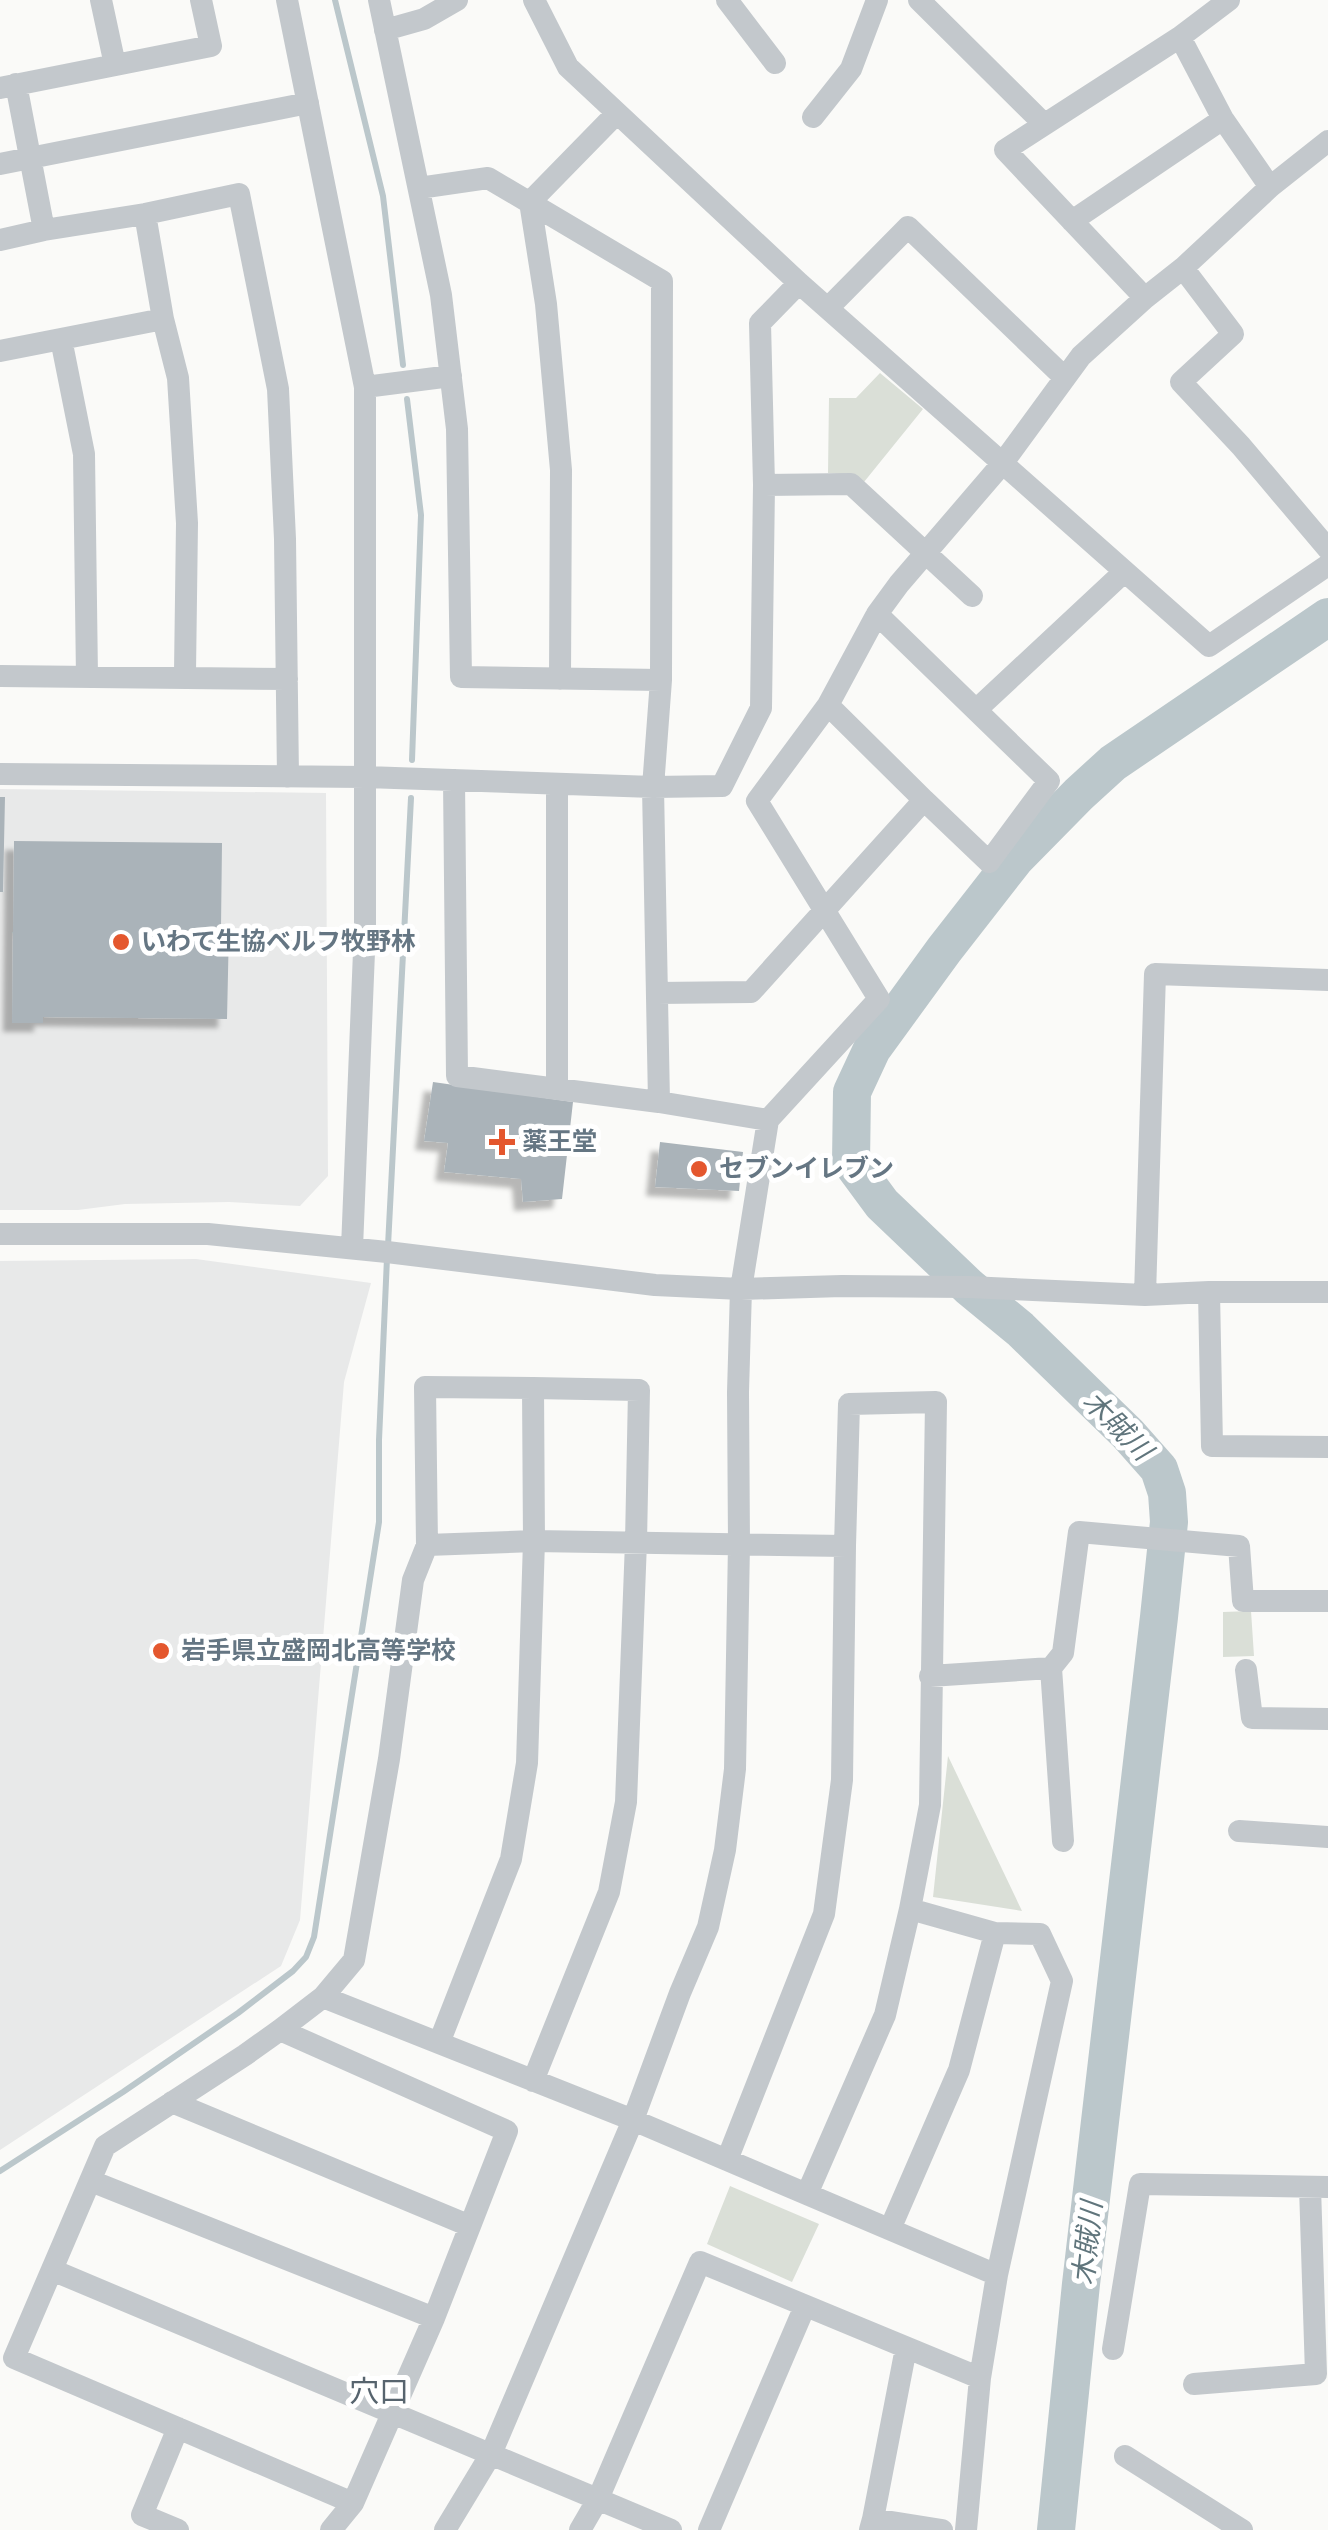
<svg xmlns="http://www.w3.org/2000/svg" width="1328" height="2530" font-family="'Varela Round','Noto Sans JP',sans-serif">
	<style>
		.built { fill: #e8e9e9 }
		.green { fill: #dadfd7 }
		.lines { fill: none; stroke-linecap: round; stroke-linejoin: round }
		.stream { stroke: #bbc7cb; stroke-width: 6 }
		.river { stroke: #bbc7cb; stroke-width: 38 }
		.building { fill: #aab3b9; filter: url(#shadow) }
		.minor { stroke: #c3c8cc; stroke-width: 22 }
		.poi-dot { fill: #e4572e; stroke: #fff; stroke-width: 4 }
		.labels { text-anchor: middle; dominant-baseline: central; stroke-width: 10; stroke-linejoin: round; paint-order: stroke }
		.poi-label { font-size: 25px; font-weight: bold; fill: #657683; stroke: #fff; text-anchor: start }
		.water-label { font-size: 28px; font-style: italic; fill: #60757c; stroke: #fff }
		.quarter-label { font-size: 30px; fill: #57646e; stroke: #fff }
	</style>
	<defs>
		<filter id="shadow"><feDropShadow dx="-9" dy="9" stdDeviation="2.5" flood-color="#0004"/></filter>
	</defs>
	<rect width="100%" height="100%" fill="#fafaf8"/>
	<path class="built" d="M0 789 326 793 328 1176 300 1206 229 1202 125 1204 78 1210H0Z
		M196 1259 371 1283 344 1382 300 1920 281 1966 0 2150V1261Z"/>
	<path class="green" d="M880 373 923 409 864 482 852 475 828 473 829 398H856Z
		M1251 1611 1254 1656 1223 1657V1612Z
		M948 1756 1022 1911 933 1897Z
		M730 2186 819 2224 792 2282 707 2244Z"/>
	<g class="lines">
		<path class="stream" d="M335 0 383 196 403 365
			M407 399 421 515 412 760
			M388 1246 411 798
			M0 2171 123 2092 238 2013 293 1971 306 1957 314 1937 379 1522V1440L387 1258"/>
		<path class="river" d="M1056 2530 1081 2284 1159 1617 1169 1522 1167 1493 1159 1469 1128 1434 1020 1329 969 1287 882 1204 851 1162 852 1092 872 1049 944 950 1015 859 1079 794 1113 763 1328 617"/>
	</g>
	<path class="building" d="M0 797H5L3 892H0Z
		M14 841 222 843 221 928H229L227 1019 43 1017V1023H12Z
		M433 1082 573 1102 562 1199 523 1202 521 1179 444 1172 448 1143 424 1141Z
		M660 1142 743 1152 739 1191 655 1187Z"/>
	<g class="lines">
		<path class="minor" d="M101 0 115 65
			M287 0 365 387V927L352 1248
			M379 0 441 295 457 429 461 677 661 680 662 281 488 178 419 188
			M534 0 568 67 799 283 1209 646 1328 565
			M727 0 775 63
			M919 0 1044 124
			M385 30 424 19 457 0
			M1180 37 1223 119 1270 187
			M16 84 44 230 145 214 239 194 278 389 285 539 288 777
			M0 88 211 46 201 0
			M813 117 851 69 877 0
			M0 164 308 103
			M1072 221 1223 119
			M0 240 44 230
			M1183 268 1233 334 1181 382 1241 446 1328 549
			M1145 298 1005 150 1180 37 1229 0
			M828 308 908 227 1065 378
			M163 319 178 378 187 523 185 672
			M61 339 84 454 87 677
			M0 351 163 319 145 214
			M365 387 451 376
			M764 485 851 484 972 596
			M877 614 1049 781 989 862 924 800
			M0 676 287 679
			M560 679 561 470 546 304 530 202 617 113
			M976 710 1124 572
			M0 774 366 777 653 787 722 786 761 708 764 485 760 323 799 283
			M454 780 457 1076 659 1102 768 1120
			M657 993 751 992 924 800 828 705
			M557 1089V784
			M659 1102 653 787 661 680
			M0 1234H208L387 1252 655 1285 741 1289 842 1286 969 1287 1145 1295 1209 1292H1328
			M1209 1292 1212 1446 1328 1447
			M1145 1295 1155 974 1328 980
			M533 1388 639 1390 636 1542 626 1802 609 1892 533 2081
			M427 1545 425 1387 533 1388 534 1541 527 1763 511 1859 439 2043
			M1051 1668 1063 1653 1079 1532 1239 1546 1243 1601H1328
			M1246 1670 1252 1718 1328 1719
			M930 1676 1051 1668 1063 1841
			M1239 1831 1328 1837
			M323 1997 633 2120 997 2275
			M280 2030 507 2131 470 2226
			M172 2102 470 2226 434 2318 353 2503 331 2530
			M727 2160 824 1914 842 1780 845 1546
			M91 2181 434 2318
			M807 2194 885 2015 910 1909
			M890 2229 959 2070 995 1933
			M52 2270 671 2530
			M1113 2349 1140 2184 1328 2187
			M1194 2384 1316 2374 1310 2187
			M178 2428 142 2515 178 2530
			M1125 2456 1242 2530
			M353 2503 14 2358 105 2146 245 2055 280 2030 323 1997 354 1960 389 1759 413 1580 427 1545 534 1541 845 1546 849 1404 936 1402 930 1805 910 1909 995 1933 1040 1934 1062 1981 997 2275 980 2378 966 2530
			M873 2519 906 2348
			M445 2530 491 2454 633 2120 680 1993 708 1927 725 1850 735 1769 739 1544 738 1392 741 1289 768 1120 879 999 757 801 828 705 877 614 899 584 1002 464 1081 356 1145 298 1183 268 1270 187 1328 141
			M580 2530 598 2499 700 2262 980 2378
			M709 2530 805 2306
			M870 2530 873 2519 942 2530"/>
	</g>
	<g class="poi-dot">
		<circle cx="121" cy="942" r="10"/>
		<path d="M497 1127h10v10h10v10h-10v10h-10v-10h-10v-10h10z"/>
		<circle cx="699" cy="1169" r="10"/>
		<circle cx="161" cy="1651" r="10"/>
	</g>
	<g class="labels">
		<g class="poi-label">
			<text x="141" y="942">いわて生協ベルフ牧野林</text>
			<text x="522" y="1142">薬王堂</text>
			<text x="719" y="1169">セブンイレブン</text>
			<text x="181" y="1651">岩手県立盛岡北高等学校</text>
		</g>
		<g class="water-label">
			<text transform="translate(1117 1426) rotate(45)">木賊川</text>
			<text transform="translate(1088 2243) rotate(-84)">木賊川</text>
		</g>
		<g class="quarter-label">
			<text x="379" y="2392">穴口</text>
		</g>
	</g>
</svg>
